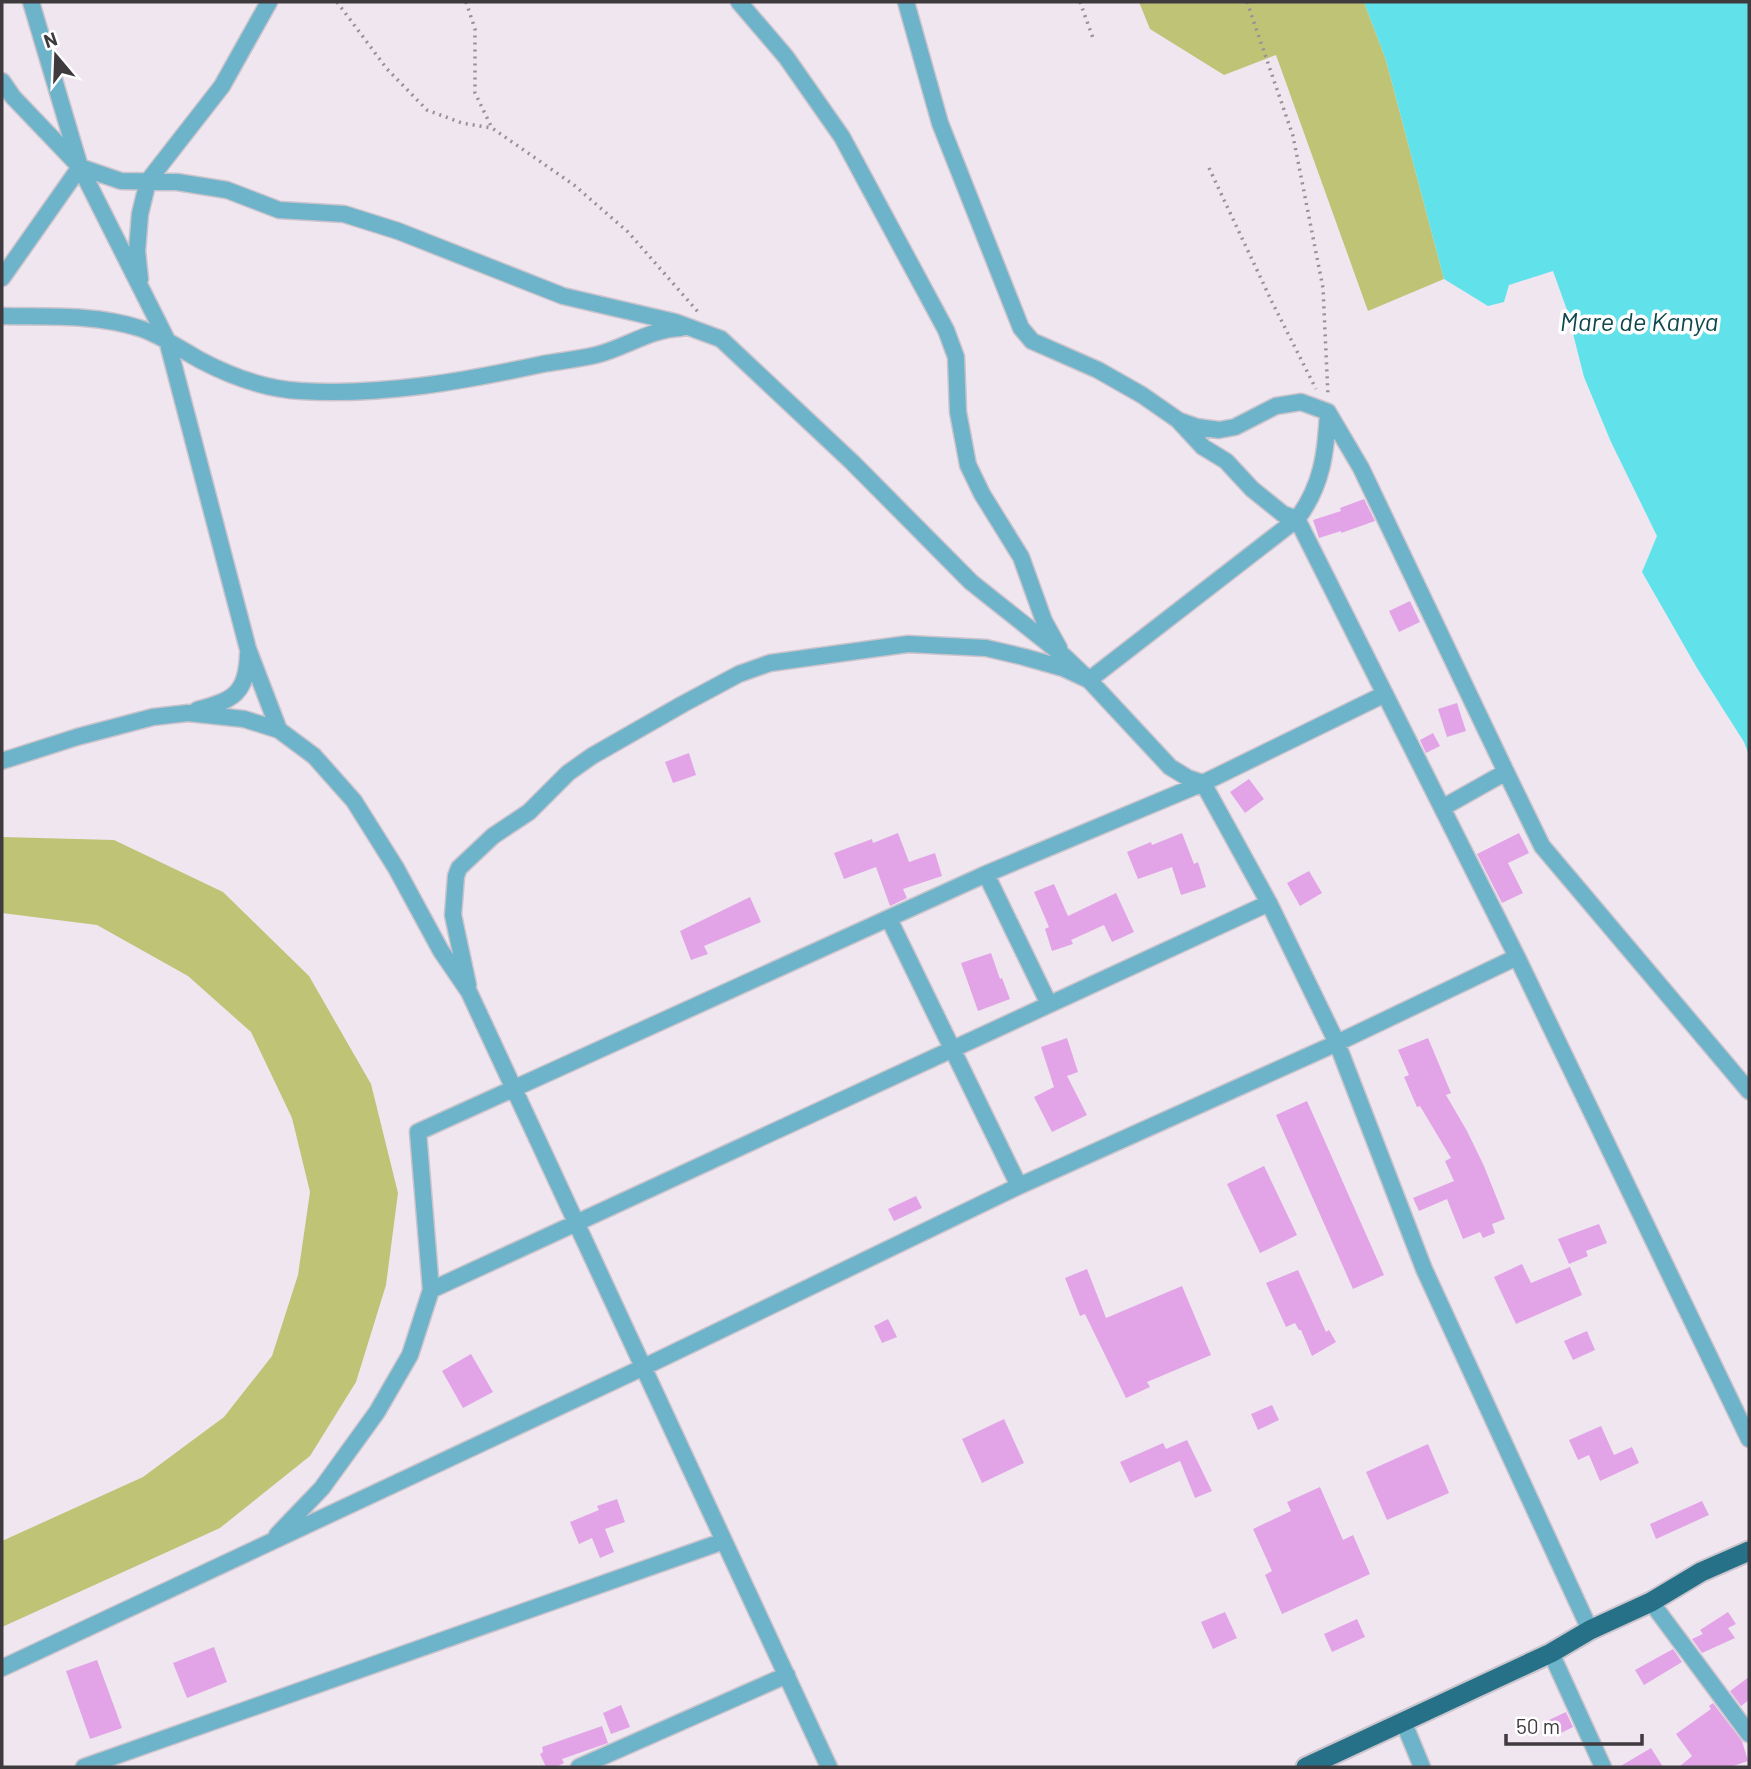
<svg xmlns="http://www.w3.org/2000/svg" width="1751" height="1769" font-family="Barlow,sans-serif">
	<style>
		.green { fill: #bfc376 }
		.water { fill: #61e2ea }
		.building { fill: #e2a4e7 }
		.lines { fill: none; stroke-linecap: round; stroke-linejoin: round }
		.minor-casing { stroke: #ccc4cc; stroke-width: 19 }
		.trunk-casing { stroke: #ccc4cc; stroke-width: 23 }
		.path { stroke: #979097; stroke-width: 3.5; stroke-dasharray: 2 5; stroke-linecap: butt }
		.minor { stroke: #6db3ca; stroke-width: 16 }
		.trunk { stroke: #267187; stroke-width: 19 }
		.labels { text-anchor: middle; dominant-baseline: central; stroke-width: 7; stroke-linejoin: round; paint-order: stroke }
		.water-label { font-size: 26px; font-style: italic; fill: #0f494d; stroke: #fff }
	</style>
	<rect width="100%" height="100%" fill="#efe6f0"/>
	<path class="green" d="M1139 2H1364L1386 60 1444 279 1368 311 1276 55 1224 75 1150 29Z
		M2 837 114 840 223 892 309 976 371 1084 398 1193 386 1285 356 1382 310 1456 220 1528 2 1627V1541L143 1477 224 1417 272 1356 298 1275 310 1192 292 1118 251 1032 188 976 97 925 2 913Z"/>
	<path class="water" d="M1364 2H1749V755L1744 742 1697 668 1642 572 1657 536 1611 442 1584 377 1567 310 1553 271 1509 285 1504 302 1488 306 1444 279 1386 60Z"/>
	<path class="building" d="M1364 499 1375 521 1341 533V531L1319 538 1313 520 1341 511 1340 508Z
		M1410 601 1420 622 1399 632 1389 611Z
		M1457 703 1466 731 1447 737 1438 709Z
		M1433 733 1440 746 1426 753 1420 740Z
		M689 753 696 775 673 783 665 762Z
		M1249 779 1264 799 1245 813 1230 792Z
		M898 833 909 862 935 853 942 876 903 889 907 898 890 906 876 867 844 879 834 853 872 839 873 843Z
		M1182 833 1194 864 1198 862 1206 887 1181 895 1172 867 1138 879 1127 852 1151 842 1152 845Z
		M1519 833 1529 853 1508 863 1523 893 1502 903 1477 854Z
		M1309 871 1322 893 1300 906 1287 883Z
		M1054 884 1068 916 1116 893 1134 932 1112 942 1104 925 1071 940 1073 944 1052 951 1045 929 1049 927 1034 892Z
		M750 897 761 922 704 946 708 954 691 960 680 931Z
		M991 953 1000 979 1002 978 1010 999 978 1011 961 963Z
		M1067 1038 1078 1072 1067 1076 1087 1115 1052 1132 1034 1097 1054 1087 1041 1047Z
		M1428 1038 1451 1093 1446 1095 1467 1131 1484 1166 1505 1219 1492 1224 1495 1233 1483 1238 1480 1232 1463 1239 1447 1199 1419 1211 1413 1198 1454 1181 1445 1161 1451 1158 1420 1106 1417 1107 1404 1077 1409 1075 1398 1050Z
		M1307 1101 1384 1275 1353 1289 1276 1115Z
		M1264 1166 1297 1235 1260 1253 1227 1184Z
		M916 1196 922 1208 894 1221 888 1209Z
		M1599 1224 1607 1243 1586 1251 1588 1256 1569 1264 1558 1239Z
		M1522 1264 1531 1283 1570 1267 1582 1295 1516 1324 1494 1277Z
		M1087 1269 1106 1318 1182 1286 1211 1355 1147 1382 1150 1387 1126 1398 1085 1314 1080 1316 1065 1278Z
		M1298 1270 1326 1332 1329 1330 1336 1342 1312 1356 1301 1330H1299L1295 1323 1286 1327 1266 1283Z
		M888 1319 897 1337 882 1343 874 1326Z
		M1587 1331 1595 1350 1573 1360 1564 1341Z
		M471 1354 493 1392 463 1408 442 1371Z
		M1272 1405 1279 1420 1258 1430 1251 1414Z
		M1004 1419 1024 1463 982 1483 962 1439Z
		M1601 1426 1614 1455 1632 1447 1639 1463 1600 1481 1589 1455 1578 1460 1569 1440Z
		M1187 1440 1212 1491 1195 1498 1180 1461 1130 1483 1120 1462 1163 1443 1166 1449Z
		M1428 1444 1449 1493 1387 1520 1366 1472Z
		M1320 1487 1343 1540 1353 1535 1370 1574 1282 1614 1265 1575 1272 1571 1253 1529 1291 1511 1287 1502Z
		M617 1499 625 1522 605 1529 614 1552 600 1558 592 1538 579 1544 570 1522 599 1510 597 1506Z
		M1702 1501 1709 1515 1656 1539 1650 1524Z
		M1225 1612 1237 1638 1213 1649 1201 1622Z
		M1728 1612 1736 1624 1728 1628 1735 1638 1702 1653 1692 1639 1703 1634 1700 1630Z
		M1357 1619 1365 1637 1332 1652 1324 1634Z
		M214 1647 227 1682 187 1698 173 1663Z
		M1673 1649 1682 1662 1644 1685 1635 1670Z
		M97 1660 122 1728 90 1739 66 1671Z
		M1749 1677V1700L1741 1706 1730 1691Z
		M1713 1703 1742 1741 1748 1761 1730 1767H1679L1692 1756 1676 1734 1711 1709 1709 1706Z
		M621 1705 630 1727 611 1734 603 1713Z
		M1566 1712 1573 1727 1557 1735 1549 1720Z
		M602 1726 608 1743 562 1759 564 1763 556 1767H546L540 1754 543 1752 542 1747Z
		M1651 1748 1663 1767H1619Z"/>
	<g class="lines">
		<g class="minor-casing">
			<path id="minor" d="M31 2 80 167 167 340 248 649 279 730 314 756 354 801 396 868 441 951 469 992 829 1767
				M739 2 786 57 842 137 946 330 956 357 958 412 968 465 982 494 1021 557 1044 621 1059 648
				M906 2 940 123 1021 328 1032 341 1098 370 1142 395 1178 420 1203 447 1226 461 1252 489 1283 514 1297 519 1517 957 1749 1439
				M2 81 13 97 80 167 121 181 177 182 227 190 279 210 344 214 398 231 563 296 675 322 721 339 852 462 971 582 1064 656 1089 680 1297 519C1322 486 1326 453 1328 412
				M2 278 80 167
				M140 279 137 251 140 214 148 181 222 86 269 2
				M2 316C47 317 95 314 139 328 161 335 180 349 200 360 232 377 264 389 301 391 382 396 464 381 543 364 561 361 578 359 596 355 625 348 650 329 681 328
				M1180 421 1197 427 1219 430 1235 427 1276 406 1301 402 1328 412 1361 468 1506 772
				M197 710C233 700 247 694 248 654
				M2 761 77 737 153 717 188 713 244 719 279 730
				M1442 808 1506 772 1542 846 1749 1091
				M986 874 1049 1004
				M889 919 1019 1186
				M468 985 453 915 456 876 459 868 493 836 529 812 568 773 592 756 683 704 739 674 770 663 908 644 986 648 1024 657 1063 668 1089 680 1170 767 1188 778 1203 783 1269 903 1337 1043 1424 1269 1590 1630
				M431 1290 1269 903
				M277 1535 322 1488 377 1412 410 1355 431 1290 418 1132 986 874 1203 783 1385 694
				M1651 1602 1749 1734
				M1551 1653 1603 1767
				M2 1668 644 1367 1019 1186 1337 1043 1517 957
				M1403 1721 1422 1767
				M84 1767 724 1541
				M579 1767 787 1675"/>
		</g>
		<g class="trunk-casing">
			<path id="trunk" d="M1306 1767 1551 1653 1590 1630 1651 1602 1701 1572 1749 1551"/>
		</g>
		<path class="path" d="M337 2 387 69 427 110 462 123 492 128
			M466 2 475 29V93L492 128 574 185 628 232 699 313
			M1080 2 1093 38
			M1247 2 1293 136 1323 288 1328 396
			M1209 168 1272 302 1316 389"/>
		<use href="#minor" class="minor"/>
		<use href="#trunk" class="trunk"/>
	</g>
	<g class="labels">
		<g class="water-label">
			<text x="1639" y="320">Mare de Kanya</text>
		</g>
	</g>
	<rect width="1751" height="1769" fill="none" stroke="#3e3a3e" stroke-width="7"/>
	<g transform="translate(56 56) rotate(341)" stroke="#ffffff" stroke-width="5" paint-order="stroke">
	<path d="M0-5L12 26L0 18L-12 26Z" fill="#3e3a3e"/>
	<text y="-10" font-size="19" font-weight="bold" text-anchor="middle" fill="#3e3a3e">N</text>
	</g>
	<path d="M1506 1734v10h136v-10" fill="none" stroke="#3e3a3e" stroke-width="3.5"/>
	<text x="1516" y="1734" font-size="21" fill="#3e3a3e" stroke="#ffffff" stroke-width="5" paint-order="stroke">50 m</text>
</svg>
